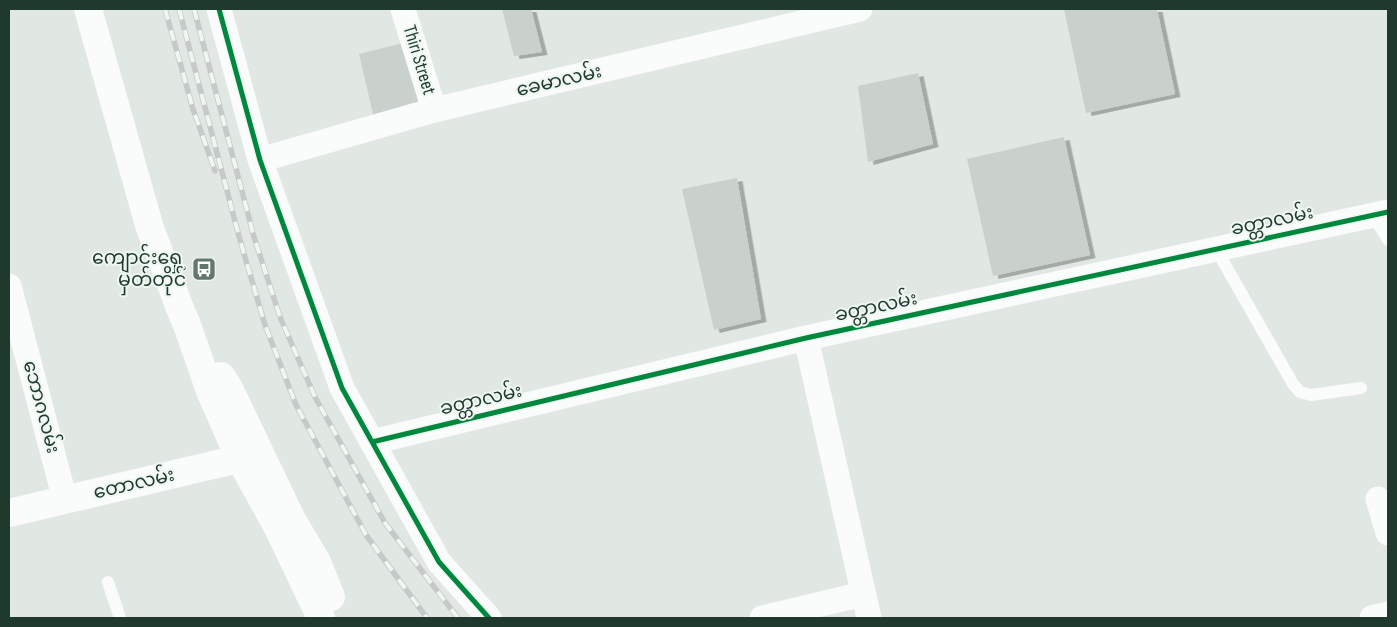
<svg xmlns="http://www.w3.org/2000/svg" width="1397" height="627" font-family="'Sofia Sans Condensed','Noto Sans Myanmar',sans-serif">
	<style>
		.building { fill: #cad0cc; filter: url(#shadow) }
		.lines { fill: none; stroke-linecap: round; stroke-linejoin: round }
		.service { stroke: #fafbfb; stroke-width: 12 }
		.minor { stroke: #fafbfb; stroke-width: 25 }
		.tertiary { stroke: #fafbfb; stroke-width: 28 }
		.secondary { stroke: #fafbfb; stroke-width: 28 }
		.rail-casing { stroke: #c6c9c8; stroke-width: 5.5 }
		.rail { stroke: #eef7f1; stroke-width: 4; stroke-dasharray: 11; stroke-linecap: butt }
		.cycleway-casing { stroke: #eef7f1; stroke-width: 8 }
		.cycleway { stroke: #00873e; stroke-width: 5 }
		.labels { text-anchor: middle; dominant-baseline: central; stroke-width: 4; stroke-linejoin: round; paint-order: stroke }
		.street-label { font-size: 19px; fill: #1f3a2d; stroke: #eef7f1 }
		.poi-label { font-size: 19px; fill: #1f3a2d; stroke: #eef7f1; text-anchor: end }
	</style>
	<defs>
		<filter id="shadow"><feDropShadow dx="5.5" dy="3" stdDeviation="0" flood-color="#0004"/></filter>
	</defs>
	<rect width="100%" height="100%" fill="#e1e7e3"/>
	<path class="building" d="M502 9H531L542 52 514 56Z
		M1064 9H1157L1175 94 1086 113Z
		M403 43 420 105 374 118 359 54Z
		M918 73 933 144 868 162 858 86Z
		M1064 137 1090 255 993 276 967 159Z
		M737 178 761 319 714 330 682 189Z"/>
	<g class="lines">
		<path class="service" d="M1373 215 1388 240
			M1216 249 1293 384 1300 392 1311 395 1361 388
			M108 582 120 618"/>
		<path class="minor" d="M219 9 260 160 342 388 439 562 489 618
			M403 9 434 110
			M260 160 434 110 860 9
			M9 286 65 500
			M806 338 869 618
			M372 442 806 338 1388 212
			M1378 499 1388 533
			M762 618 863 594
			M1372 618 1388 614"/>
		<path class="tertiary" d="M9 513 260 454"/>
		<path class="secondary" d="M88 9 149 225 179 306 187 325 210 391 240 459 278 528 321 618
			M221 376 229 388 292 520 317 562 331 597"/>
		<g class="rail-casing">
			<path id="rail" d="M165 9 193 109 215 171
				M179 9 240 240 265 325 296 405 366 535 427 618
				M194 9 254 237 280 317 315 397 385 523 458 618"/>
		</g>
		<use href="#rail" class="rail"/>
		<g class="cycleway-casing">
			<path id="cycleway" d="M219 9 260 160 342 388 439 562 489 618
				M372 442 806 338 1388 212"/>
		</g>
		<use href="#cycleway" class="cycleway"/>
	</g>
	<defs>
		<g id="bus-square" transform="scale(1.25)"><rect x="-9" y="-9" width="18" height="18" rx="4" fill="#63776d" stroke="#eef7f1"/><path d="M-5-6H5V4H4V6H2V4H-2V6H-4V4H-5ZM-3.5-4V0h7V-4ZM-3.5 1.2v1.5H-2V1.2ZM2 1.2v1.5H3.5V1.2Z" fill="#fff"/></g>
	</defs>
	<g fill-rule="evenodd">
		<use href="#bus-square" x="204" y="269"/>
	</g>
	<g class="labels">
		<g class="street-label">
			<text transform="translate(419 60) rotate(73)">Thiri Street</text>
			<text transform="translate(559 81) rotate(-13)">ခေမာလမ်း</text>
			<text transform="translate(1272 221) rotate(-12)">ခတ္တာလမ်း</text>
			<text transform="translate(876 307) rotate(-12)">ခတ္တာလမ်း</text>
			<text transform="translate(481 400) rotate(-13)">ခတ္တာလမ်း</text>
			<text transform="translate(41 407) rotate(75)">ဘောဂလမ်း</text>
			<text transform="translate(134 484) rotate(-13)">တောလမ်း</text>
		</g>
		<g class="poi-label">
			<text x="186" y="258">ကျောင်းရှေ့<tspan x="186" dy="22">မှတ်တိုင်</tspan></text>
		</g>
	</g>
	<rect width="1397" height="627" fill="none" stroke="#1f3a2d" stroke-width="20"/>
</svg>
